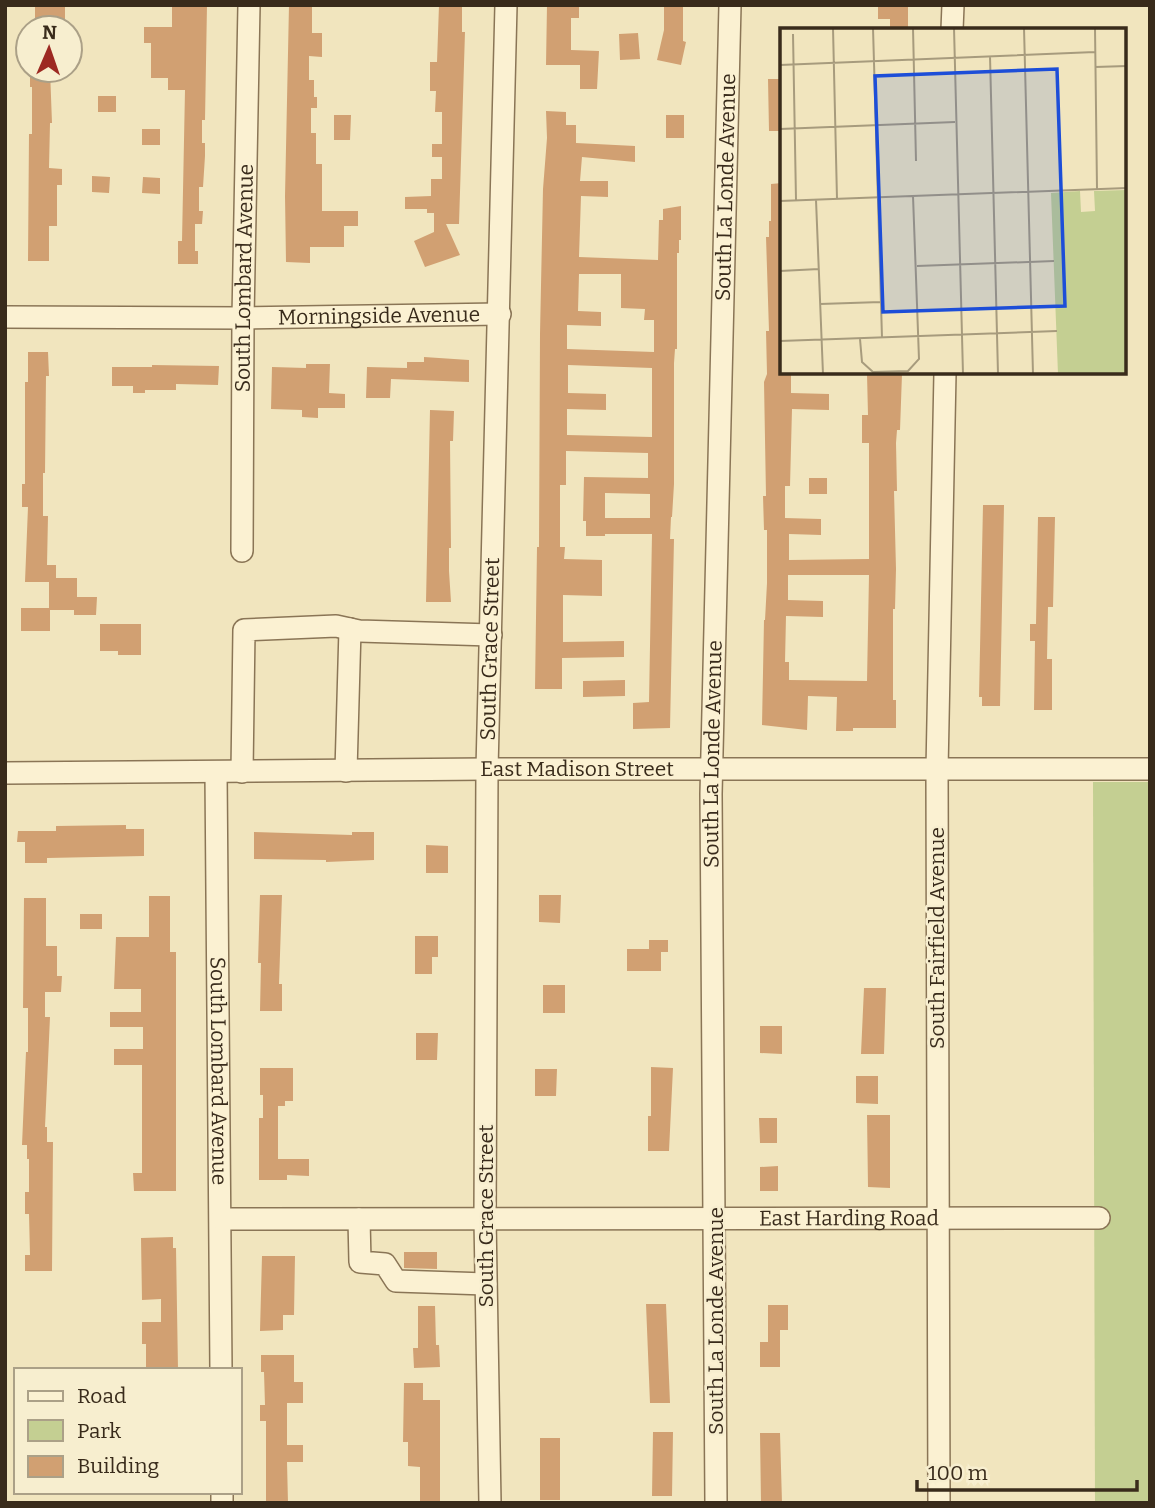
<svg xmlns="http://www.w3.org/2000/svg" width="1155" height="1508" font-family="Bitter,serif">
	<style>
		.green { fill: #c4cf92 }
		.building { fill: #d1a072; fill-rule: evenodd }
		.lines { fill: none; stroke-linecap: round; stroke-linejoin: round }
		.minor-casing { stroke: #8a7556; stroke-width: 24 }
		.minor { stroke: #fbf1d2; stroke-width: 21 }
		.labels { text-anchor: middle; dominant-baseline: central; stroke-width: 5; stroke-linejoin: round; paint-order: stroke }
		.street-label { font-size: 21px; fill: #392b1b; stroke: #f7eecf }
		.inset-road { fill: none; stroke: #a79b7d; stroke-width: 2 }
		.view { fill: #1d4ed8; fill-opacity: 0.15; stroke: #1d4ed8; stroke-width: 3.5 }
		.inset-edge { fill: none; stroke: #392b1b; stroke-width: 3.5 }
	</style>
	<rect width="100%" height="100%" fill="#f1e5be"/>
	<path class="green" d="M1093 782H1150V1503H1095Z"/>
	<path class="building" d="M35 5H65V23H35Z
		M172 5H207L205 120H202V143H205V156L203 187H199V211H203L202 224H195V251H198V264H178V241H182L185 90H168V78H151V43H144V27H172Z
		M289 5H312V33H322V57L309 56V80H314V97H317V108H311V133H316V164H322V211H358V226H344V247H310V263L286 262 285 196Z
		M439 5H462V32H465L459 224H446L460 255 425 267 414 241 434 232V213H427V209H405V197L431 196V179H442V157H432V144H442V112H435L436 91H430V62H437Z
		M547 5H579V18H571V50L599 51 597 89H580V65H546Z
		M878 5H908V30H890V19H878Z
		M664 7H683V41L686 42 681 65 657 60 664 30Z
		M638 33 640 59 620 60 619 34Z
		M30 70H50L52 123H50L49 168 62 169V185H57V226H49V261H28L29 134H32V87H30Z
		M768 79H782V131H769Z
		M98 96H116V112H98Z
		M546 111 566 112V125H576V143L635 146V162L582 157 580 181H608V197L581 196 579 257 658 260 659 220H663V209L681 206V240H679V253H677V349H675L674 363V484L672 517H671L670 539H674L670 728 633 729V703L649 702 652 534H605V536H586V521H583L584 477 648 478V453L566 451V485H560V547H565L564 559 602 560V596L563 595V642L624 641V657L562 658V689H535L537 547H539L540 334 543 189 547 138ZM579 274H621V308L645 309 644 320H654V352L567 349V325L601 326V312L578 311ZM568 365 652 368V437L567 435V409L606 410V394L568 393ZM605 493 650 494V518H605Z
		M334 115H351L350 140H334Z
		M666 115H684V138H666Z
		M142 129H160V145H142Z
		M92 176 110 177 109 193 92 192Z
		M143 177 160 178V194L142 193Z
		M782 183V374H791V393L829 394V410L792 409 790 486H785V518L821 519V535L789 534V560L869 559V443H862V415H868L867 374H902L900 430H897L896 443 897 491H894L896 569 895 609H893V700H896V728H853V731H836L837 697 808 696 807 730 762 725 764 620H765L767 583V530H764L763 496H766L764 382 767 374 766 331H769L766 237H769V221H771V184ZM788 575H869L867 681 789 680V662H785L786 616 823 617V601L788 600Z
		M28 352H48L49 376H46L45 473H43V516H48L47 565H56V578H77V597H97L96 615H74V610H50V631H21V608H49V582H25L28 507H22V484H25V382H28Z
		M424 357 469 360V382L391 379 390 398H366L367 367 407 368V362H424Z
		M306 364H330L329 393 345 394V408H318V418L302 417V410L271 409 272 367 306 368Z
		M152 365 219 366 218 385 176 384V390H145V393H133V386H112V367H152Z
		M430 410 454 411 453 441H450L451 548H449V571L451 602H426Z
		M809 478H827V494H809Z
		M983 505H1004L1000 706H982V697H979Z
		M1038 517H1055L1053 607H1048L1047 659H1052V710H1034L1035 641H1030V624H1036Z
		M100 624H141V655H118V651H100Z
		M625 680V696L583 697V681Z
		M126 825V829H144V856L47 858V863H25V842H17L18 831H56V826Z
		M254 832 352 835V832H374V860L326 862V860L254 859Z
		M426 845 448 846V873H426Z
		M260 895H282L279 984H282V1011H260L261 963H258Z
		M539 895H561L560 923 539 922Z
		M149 896H170V952H176V1191H134L133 1173H142V1065H114V1049H143V1027H110V1012H141V989H114L116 937H149Z
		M24 898H46V946H57V976H62L61 992H45V1017H50L45 1127H47V1142H53L52 1271H25V1255H30L29 1214H25V1192H29V1159H27V1145H22L26 1052H28V1008H23Z
		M80 914H102V929H80Z
		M415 936H438V957H432V974H415Z
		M649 940H668V952H661V971H627V949H649Z
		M543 985H565V1013H543Z
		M864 988H886L884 1054H861Z
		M760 1026H782V1054L760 1053Z
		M416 1033H438L437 1060H416Z
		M651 1067 673 1068 669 1151H648V1116H651Z
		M260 1068H293V1101H285V1106H278V1159H309V1176L287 1175V1180H259V1118H263V1095H260Z
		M535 1069H557L556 1096H535Z
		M856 1076H878V1104L856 1103Z
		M867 1115H890V1188L868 1187Z
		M759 1118H777V1143H760Z
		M778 1166V1191H760V1167Z
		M173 1237V1248H176L178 1370H146V1344H142V1322H161V1299L142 1300 141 1238Z
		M404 1252H437V1269L404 1268Z
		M262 1256H295L294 1315H283V1330L260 1331Z
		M646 1304H666L670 1403H650Z
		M768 1305H788V1330H780V1367H760V1342H768Z
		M418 1306H435L436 1345H439L440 1367 414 1368 413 1348H418Z
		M261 1355H294V1382H303V1403H287V1445H303V1462H287L288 1503H266V1421H260V1405H265L264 1372H261Z
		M404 1383H423V1400H440V1503H420V1467L408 1466V1442H403Z
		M653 1432H673L672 1496H652Z
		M760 1433H780L782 1503H761Z
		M540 1438H560V1500H540Z"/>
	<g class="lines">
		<g class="minor-casing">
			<g id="minor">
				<path d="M952 30 953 5"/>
				<path id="s1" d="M5 317 243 318 500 314"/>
				<path id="s2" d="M242 551 243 318 249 5"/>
				<path d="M346 771 350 629"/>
				<path d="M242 772 244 630 336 626 359 631 491 635"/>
				<path id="s3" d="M5 773 487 769H1150"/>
				<path id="s4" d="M216 773 221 1370"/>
				<path id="s5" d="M221 1219 1099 1218"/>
				<path d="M359 1219 360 1262 385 1264 396 1281 486 1284"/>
				<path d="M222 1492V1503"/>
				<path id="s6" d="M490 1503 485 1219 487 769 506 5"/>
				<path id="s7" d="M716 1503 711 794 730 5"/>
				<path d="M939 1503 937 770 945 373"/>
			</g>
		</g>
		<use href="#minor" class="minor"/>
	</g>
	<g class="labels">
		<g class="street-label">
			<text stroke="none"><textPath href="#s7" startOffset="1316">South La Londe Avenue</textPath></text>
			<text stroke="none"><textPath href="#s2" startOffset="273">South Lombard Avenue</textPath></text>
			<text stroke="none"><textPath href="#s1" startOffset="374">Morningside Avenue</textPath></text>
			<text stroke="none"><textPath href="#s6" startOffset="854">South Grace Street</textPath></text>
			<text stroke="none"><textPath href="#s7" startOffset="749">South La Londe Avenue</textPath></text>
			<text stroke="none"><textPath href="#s3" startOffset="572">East Madison Street</textPath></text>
			<text transform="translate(937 938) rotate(-90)">South Fairfield Avenue</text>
			<text stroke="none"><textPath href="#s4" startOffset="298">South Lombard Avenue</textPath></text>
			<text transform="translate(486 1216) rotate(-90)">South Grace Street</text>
			<text stroke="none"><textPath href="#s5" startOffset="628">East Harding Road</textPath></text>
			<text transform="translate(716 1321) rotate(-90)">South La Londe Avenue</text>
		</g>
	</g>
	<g transform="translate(780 28)">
		<rect width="346" height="346" fill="#f1e5be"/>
		<path d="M346 162V346H278L271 165 300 163 301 184 315 183 314 163Z" fill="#c4cf92"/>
		<path class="inset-road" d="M53 0 57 171M93 0 102 310M133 0 136 133M174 0 183 346M244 0 253 346M315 0 317 161M13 6 16 172M210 28 218 346M0 37 315 24M315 39 347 38M0 101 175 94M36 172 43 346M0 173 347 160M137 238 274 233M0 243 39 241M40 276 101 274M80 311 82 334 93 344 128 343 139 331 133 168M0 313 277 303"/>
		<path class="view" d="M277 41 285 278 103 284 95 48Z"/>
		<rect width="346" height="346" class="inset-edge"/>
	</g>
	<rect width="1155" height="1508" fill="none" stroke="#392b1b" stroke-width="14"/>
	<rect x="14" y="1368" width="228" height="126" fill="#f7eecf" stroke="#aba087" stroke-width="2"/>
	<rect x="28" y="1391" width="35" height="10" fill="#fbf1d2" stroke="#aba087" stroke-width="2"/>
	<text x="77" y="1403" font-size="21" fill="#392b1b">Road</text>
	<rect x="28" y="1420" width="35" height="21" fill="#c4cf92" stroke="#aba087" stroke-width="2"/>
	<text x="77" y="1438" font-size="21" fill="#392b1b">Park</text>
	<rect x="28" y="1456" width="35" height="21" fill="#d1a072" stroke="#aba087" stroke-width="2"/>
	<text x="77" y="1473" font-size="21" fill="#392b1b">Building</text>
	<g transform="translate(49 49) rotate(2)"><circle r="33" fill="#f7eecf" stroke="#aba087" stroke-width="2"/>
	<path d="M0-5L12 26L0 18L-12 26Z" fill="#9d2922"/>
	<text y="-10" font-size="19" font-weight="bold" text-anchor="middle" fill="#392b1b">N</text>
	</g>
	<path d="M917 1480v10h220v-10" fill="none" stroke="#392b1b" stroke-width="3.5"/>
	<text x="928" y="1480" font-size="21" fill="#392b1b" stroke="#f7eecf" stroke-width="5" paint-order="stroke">100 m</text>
</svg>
